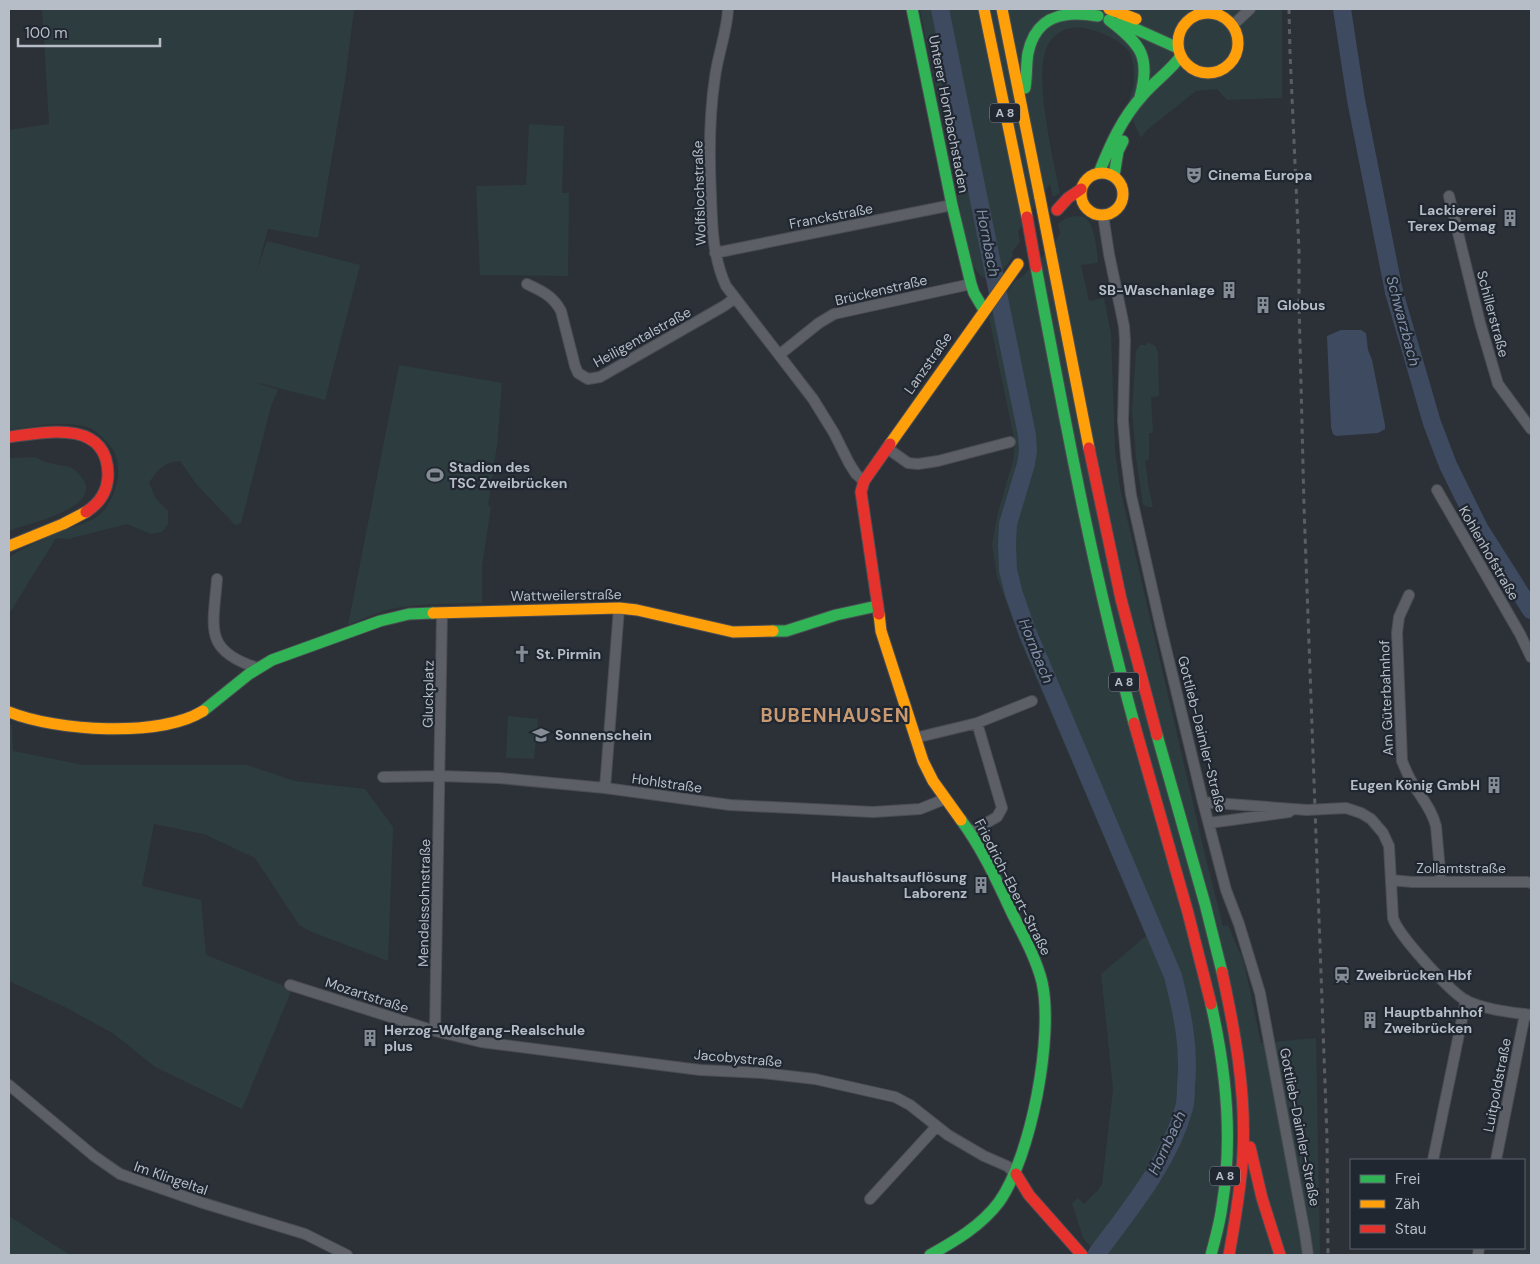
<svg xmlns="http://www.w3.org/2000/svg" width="1540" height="1264" font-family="'DM Sans',sans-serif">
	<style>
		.green { fill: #2d3c3e }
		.water { fill: #3e4a5f }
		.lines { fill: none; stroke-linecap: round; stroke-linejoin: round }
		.river { stroke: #3e4a5f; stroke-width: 18 }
		.street-casing { stroke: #4a4d52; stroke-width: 12 }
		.fast-casing { stroke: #4a4d52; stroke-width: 13 }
		.slow-casing { stroke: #4a4d52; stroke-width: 13 }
		.jam-casing { stroke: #4a4d52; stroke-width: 13 }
		.street { stroke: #5c5f65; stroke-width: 10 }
		.fast { stroke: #30b455; stroke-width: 11 }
		.slow { stroke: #ff9f0a; stroke-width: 11 }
		.jam { stroke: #e5322d; stroke-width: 11 }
		.rail { stroke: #5b5e64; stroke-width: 3; stroke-dasharray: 5 5; stroke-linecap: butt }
		.slow-bridge-casing { stroke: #494d53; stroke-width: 13; stroke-linecap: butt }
		.jam-bridge-casing { stroke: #494d53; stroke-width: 13; stroke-linecap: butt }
		.slow-bridge { stroke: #ff9f0a; stroke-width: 11 }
		.jam-bridge { stroke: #e5322d; stroke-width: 11 }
		.labels { text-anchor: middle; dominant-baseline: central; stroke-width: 4.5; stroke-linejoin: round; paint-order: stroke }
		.shield { fill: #202731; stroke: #8a909a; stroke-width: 1 }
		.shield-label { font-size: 12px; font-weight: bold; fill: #b7bdc7 }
		.street-label { font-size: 14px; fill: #b7bdc7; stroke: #202731 }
		.poi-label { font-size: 14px; font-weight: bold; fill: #b7bdc7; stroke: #202731; text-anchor: start }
		.water-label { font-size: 15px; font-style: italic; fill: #8393ab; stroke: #202731 }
		.district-label { font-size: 19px; font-weight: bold; letter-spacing: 1px; fill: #c89a72; stroke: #202731 }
	</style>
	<rect width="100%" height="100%" fill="#2c3138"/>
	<path class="green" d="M42 9H354L345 81 318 238 268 229 256 273 267 241 360 265 325 400 251 381 278 390 271 406 241 523 235 525 197 485 180 461C164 462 157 470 149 483L156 499 168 511V524L162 532 151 534 127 524 68 539 56 538 9 614V557C25 547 43 539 60 532 73 526 88 524 98 516 114 503 122 476 116 457 114 449 108 443 103 438 98 433 92 428 84 426 60 421 33 426 9 430V130L49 124Z
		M920 9H1282V98L1227 100 1217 89 1196 91 1147 130 1141 138C1136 127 1129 114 1129 102 1129 97 1132 92 1133 87 1135 78 1134 62 1130 53 1124 42 1100 31 1088 29 1073 25 1058 29 1049 43 1031 69 1054 162 1060 193L1053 197 1050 184 1018 231 1020 242 1012 252 1013 255C1009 264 993 287 981 276 976 272 973 264 970 259Z
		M529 124 564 126 562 193H569L568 276 480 275 476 186 526 185Z
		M1075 216C1077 216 1080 216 1083 217 1095 221 1097 251 1098 263L1081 265 1089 301 1104 298 1111 334 1115 450 1120 488 1205 855 1223 926 1228 925 1244 963 1261 1043 1316 1038 1320 1255H1098L1083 1238 1072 1203 1078 1198 1084 1204 1098 1190 1102 1184 1113 1089 1101 974 1146 936 1022 645 997 577 992 544 998 512 1013 461 1015 443 989 318 1015 281 1023 276 1050 249 1060 234 1058 224 1066 218Z
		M1148 342 1155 346 1158 352 1159 396 1151 397 1153 433H1149V459L1145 461 1149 490 1153 507H1149L1143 505 1136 458 1132 411 1136 351 1140 345H1146Z
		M399 365 502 383 497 445 488 505 491 507 482 566V603C454 604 424 603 396 608 379 611 364 619 348 625Z
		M35 457C41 460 47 463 54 464 60 466 67 465 73 469 78 472 83 478 85 483 96 510 25 524 9 531V458Z
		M508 716 538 719 534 759 506 758Z
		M9 723 12 725 13 751 83 765H246L295 781 365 789 393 827 388 961 312 932 299 925 255 858 204 834 154 824 142 886 201 900 206 955 292 989 242 1109 155 1067 114 1034 67 1008 9 981Z
		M9 1216 70 1255H9Z"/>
	<path class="water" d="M1341 330H1361L1366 333 1368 350 1372 360 1385 425V429L1378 433 1336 436 1333 434 1331 427 1327 336Z"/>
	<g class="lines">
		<path class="river" d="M940 9 1027 435 1028 451 1026 464 1008 524 1007 545 1008 570 1014 594 1027 631 1173 976C1182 1012 1190 1047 1186 1085 1186 1093 1186 1101 1184 1108 1169 1163 1129 1210 1096 1255
			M1342 9 1356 100 1394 292 1432 423 1448 465 1479 528 1531 610"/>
		<g class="street-casing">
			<path id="street" d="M728 9C727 32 718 54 715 77 709 116 709 156 711 196 712 227 713 258 726 286L813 399 834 433 849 463 856 474 864 481
				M1233 25 1250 9
				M1449 196 1480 323 1498 384 1531 429
				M1103 215 1109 254 1124 326 1125 340 1123 421 1126 457 1131 495 1161 628 1203 802 1226 890 1239 924 1260 993 1305 1234 1308 1255
				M715 253 952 205
				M527 284C542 291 553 296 561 311L575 366 578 373 588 379 600 377 724 306 735 298
				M779 355 819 323 834 314 971 284
				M887 448 908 463 918 464 938 461 1010 442
				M1437 490 1520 634 1531 657
				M217 579C213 628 203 651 258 668
				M1409 595 1399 617 1397 633 1402 761C1406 770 1409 779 1415 787 1423 800 1432 810 1436 826L1441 882
				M915 738 977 723 1032 701
				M383 777 440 776 499 778 605 788 730 805 873 812 920 809 945 799
				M605 788 619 608
				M1203 802 1307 810 1346 808 1361 813 1371 819 1383 833 1389 846 1393 918C1398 935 1451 993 1467 1001 1487 1010 1510 1012 1531 1015
				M1209 823 1289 812
				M970 832 997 817 1002 808 977 723
				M1391 880 1412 882H1527L1531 883
				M290 985 435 1031 481 1042 700 1070 762 1073 815 1079 895 1097 910 1105 948 1135 984 1156 1007 1166 1016 1174
				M435 1031 442 613
				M9 1085 94 1156 120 1174 203 1203 305 1234 347 1255
				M1433 1160 1466 1000
				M1496 1160 1525 1014
				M870 1199 936 1127
				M1478 1255 1479 1248"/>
		</g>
		<g class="fast-casing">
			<path id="fast" d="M912 9 952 205 971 284 974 293 984 310
				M1109 20C1141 44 1151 57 1140 97
				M1120 22 1178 48
				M1025 88C1027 76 1026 64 1028 53 1036 15 1065 10 1098 16
				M1099 173C1110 145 1122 118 1143 95 1155 81 1170 71 1181 56
				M1114 176 1118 151 1123 141
				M1036 267C1065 420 1093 573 1134 723
				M773 631H786L836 615 877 606
				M203 711 249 674 272 660 380 621 409 614 433 613
				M1157 735 1205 904 1222 972
				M1211 1004C1226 1069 1233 1140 1222 1206 1220 1223 1215 1239 1211 1255
				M930 1255C955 1241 981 1226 999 1202 1031 1157 1054 1036 1042 982 1036 958 1023 935 1012 913 997 881 982 848 961 820"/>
		</g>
		<g class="slow-casing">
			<path id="slow" d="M984 9 1027 217
				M1002 9 1040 198
				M1109 9 1136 19
				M1178 43a30 30 0 1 1 60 0a30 30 0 1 1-60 0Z
				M1081 194a21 21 0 1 1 42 0a21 21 0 1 1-42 0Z
				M1050 249 1089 448
				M890 444 1018 264
				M9 546 63 524 86 512
				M433 613 619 608 637 610 733 632 773 631
				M879 614 881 631 923 761 933 781 961 820
				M9 712C56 731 159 738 203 711"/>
		</g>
		<g class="jam-casing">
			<path id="jam" d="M1057 210 1068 198 1081 189
				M9 437C45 432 107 419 108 474 108 491 100 503 86 512
				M1089 448 1121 599 1157 735
				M879 614 861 492 864 481 890 444
				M1134 723 1188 913 1211 1004
				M1222 972C1235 1031 1246 1092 1243 1153 1241 1188 1235 1221 1229 1255
				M1250 1147 1262 1198 1280 1255
				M1016 1174 1029 1195 1082 1255"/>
		</g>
		<use href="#street" class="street"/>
		<use href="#fast" class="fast"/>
		<use href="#slow" class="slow"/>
		<use href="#jam" class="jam"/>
		<path class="rail" d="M1289 9 1290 53 1299 251V303L1304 506 1327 1138 1328 1255"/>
		<g class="slow-bridge-casing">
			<path id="slow-bridge" d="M1040 198 1050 249"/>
		</g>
		<g class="jam-bridge-casing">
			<path id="jam-bridge" d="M1027 217 1036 267"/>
		</g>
		<use href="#slow-bridge" class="slow-bridge"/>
		<use href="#jam-bridge" class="jam-bridge"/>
	</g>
	<defs>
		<g id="theatre-bare" transform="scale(1.35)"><path d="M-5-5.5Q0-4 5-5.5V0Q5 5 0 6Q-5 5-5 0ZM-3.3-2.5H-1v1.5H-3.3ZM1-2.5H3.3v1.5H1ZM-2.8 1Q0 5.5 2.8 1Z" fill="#868c95" stroke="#202731" stroke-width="2.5" paint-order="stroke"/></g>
		<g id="building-bare" transform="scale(1.35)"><path d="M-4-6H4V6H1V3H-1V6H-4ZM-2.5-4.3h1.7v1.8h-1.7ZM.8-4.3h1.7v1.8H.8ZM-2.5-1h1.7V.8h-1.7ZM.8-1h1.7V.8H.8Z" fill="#868c95" stroke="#202731" stroke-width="2.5" paint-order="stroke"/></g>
		<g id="stadium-bare" transform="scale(1.35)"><path d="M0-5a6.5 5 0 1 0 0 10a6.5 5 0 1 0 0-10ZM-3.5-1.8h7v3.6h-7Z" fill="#868c95" stroke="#202731" stroke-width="2.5" paint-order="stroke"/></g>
		<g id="church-bare" transform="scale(1.35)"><path d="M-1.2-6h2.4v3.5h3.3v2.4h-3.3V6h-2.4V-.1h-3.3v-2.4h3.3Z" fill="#868c95" stroke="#202731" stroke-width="2.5" paint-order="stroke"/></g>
		<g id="school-bare" transform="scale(1.35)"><path d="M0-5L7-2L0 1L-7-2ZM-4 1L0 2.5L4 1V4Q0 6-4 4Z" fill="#868c95" stroke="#202731" stroke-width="2.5" paint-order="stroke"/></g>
		<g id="station-bare" transform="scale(1.35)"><path d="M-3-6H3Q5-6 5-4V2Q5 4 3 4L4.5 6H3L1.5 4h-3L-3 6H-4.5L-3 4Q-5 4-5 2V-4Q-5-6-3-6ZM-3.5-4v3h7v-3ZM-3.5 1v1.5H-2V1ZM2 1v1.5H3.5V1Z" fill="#868c95" stroke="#202731" stroke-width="2.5" paint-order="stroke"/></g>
	</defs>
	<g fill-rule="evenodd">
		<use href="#theatre-bare" x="1194" y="175"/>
		<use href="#building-bare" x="1510" y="218"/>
		<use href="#building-bare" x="1229" y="290"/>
		<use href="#building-bare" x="1263" y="305"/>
		<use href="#stadium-bare" x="435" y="475"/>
		<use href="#church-bare" x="522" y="654"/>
		<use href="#school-bare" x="541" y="735"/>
		<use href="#building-bare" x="1494" y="785"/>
		<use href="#building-bare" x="981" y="885"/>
		<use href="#station-bare" x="1342" y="975"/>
		<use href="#building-bare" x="1370" y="1020"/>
		<use href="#building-bare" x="370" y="1038"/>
	</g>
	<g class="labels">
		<g class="shield">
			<rect x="990" y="103.5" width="30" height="19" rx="4"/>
			<rect x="1109" y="672.5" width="30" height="19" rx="4"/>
			<rect x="1210" y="1166.5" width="30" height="19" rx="4"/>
		</g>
		<g class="shield-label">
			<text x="1005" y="113">A 8</text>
			<text x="1124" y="682">A 8</text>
			<text x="1225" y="1176">A 8</text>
		</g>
		<g class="street-label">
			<text transform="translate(949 114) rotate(79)">Unterer Hornbachstaden</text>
			<text transform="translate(699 193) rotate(-92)">Wolfslochstraße</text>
			<text transform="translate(831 216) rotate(-11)">Franckstraße</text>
			<text transform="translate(881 290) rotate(-13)">Brückenstraße</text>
			<text transform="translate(1493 314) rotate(75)">Schillerstraße</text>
			<text transform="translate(642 337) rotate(-29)">Heiligentalstraße</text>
			<text transform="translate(928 363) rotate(-55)">Lanzstraße</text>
			<text transform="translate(1489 553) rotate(60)">Kohlenhofstraße</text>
			<text transform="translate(566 595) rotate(-1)">Wattweilerstraße</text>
			<text transform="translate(428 694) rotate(-89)">Gluckplatz</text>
			<text transform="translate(1386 698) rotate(-92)">Am Güterbahnhof</text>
			<text transform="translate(1202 734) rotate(76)">Gottlieb-Daimler-Straße</text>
			<text transform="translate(667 783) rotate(8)">Hohlstraße</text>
			<text x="1461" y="868">Zollamtstraße</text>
			<text transform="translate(1013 887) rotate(63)">Friedrich-Ebert-Straße</text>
			<text transform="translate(424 903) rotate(-89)">Mendelssohnstraße</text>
			<text transform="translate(367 995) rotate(18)">Mozartstraße</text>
			<text transform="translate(738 1058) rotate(5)">Jacobystraße</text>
			<text transform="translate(1497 1085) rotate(-79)">Luitpoldstraße</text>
			<text transform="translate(1300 1127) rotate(79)">Gottlieb-Daimler-Straße</text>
			<text transform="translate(171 1178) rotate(19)">Im Klingeltal</text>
		</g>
		<g class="poi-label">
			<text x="1208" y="175">Cinema Europa</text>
			<text x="1496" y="210" text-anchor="end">Lackiererei<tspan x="1496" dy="16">Terex Demag</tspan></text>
			<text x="1215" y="290" text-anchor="end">SB-Waschanlage</text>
			<text x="1277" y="305">Globus</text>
			<text x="449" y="467">Stadion des<tspan x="449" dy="16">TSC Zweibrücken</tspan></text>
			<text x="536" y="654">St. Pirmin</text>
			<text x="555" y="735">Sonnenschein</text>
			<text x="1480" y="785" text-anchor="end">Eugen König GmbH</text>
			<text x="967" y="877" text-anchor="end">Haushaltsauflösung<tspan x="967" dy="16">Laborenz</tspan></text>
			<text x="1356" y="975">Zweibrücken Hbf</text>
			<text x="1384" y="1012">Hauptbahnhof<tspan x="1384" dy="16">Zweibrücken</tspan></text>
			<text x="384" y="1030">Herzog-Wolfgang-Realschule<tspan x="384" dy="16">plus</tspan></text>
		</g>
		<g class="water-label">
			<text transform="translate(988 243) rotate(79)">Hornbach</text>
			<text transform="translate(1403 321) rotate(75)">Schwarzbach</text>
			<text transform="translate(1036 651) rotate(68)">Hornbach</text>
			<text transform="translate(1167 1143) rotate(-65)">Hornbach</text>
		</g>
		<g class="district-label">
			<text x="835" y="715">BUBENHAUSEN</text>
		</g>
	</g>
	<rect width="1540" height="1264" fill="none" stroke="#b7bdc7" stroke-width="20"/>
	<rect x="1350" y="1159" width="175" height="90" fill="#202731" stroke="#5c636d"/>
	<rect x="1360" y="1175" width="25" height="8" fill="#30b455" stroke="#5c636d"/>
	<text x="1395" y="1184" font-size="15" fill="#b7bdc7">Frei</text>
	<rect x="1360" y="1200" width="25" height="8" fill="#ff9f0a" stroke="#5c636d"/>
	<text x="1395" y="1209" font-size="15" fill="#b7bdc7">Zäh</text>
	<rect x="1360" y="1225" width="25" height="8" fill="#e5322d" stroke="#5c636d"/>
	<text x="1395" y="1234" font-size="15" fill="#b7bdc7">Stau</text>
	<path d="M18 38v8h142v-8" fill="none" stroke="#b7bdc7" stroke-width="2.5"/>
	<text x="25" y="38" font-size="15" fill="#b7bdc7" stroke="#202731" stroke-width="4" paint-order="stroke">100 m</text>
</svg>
